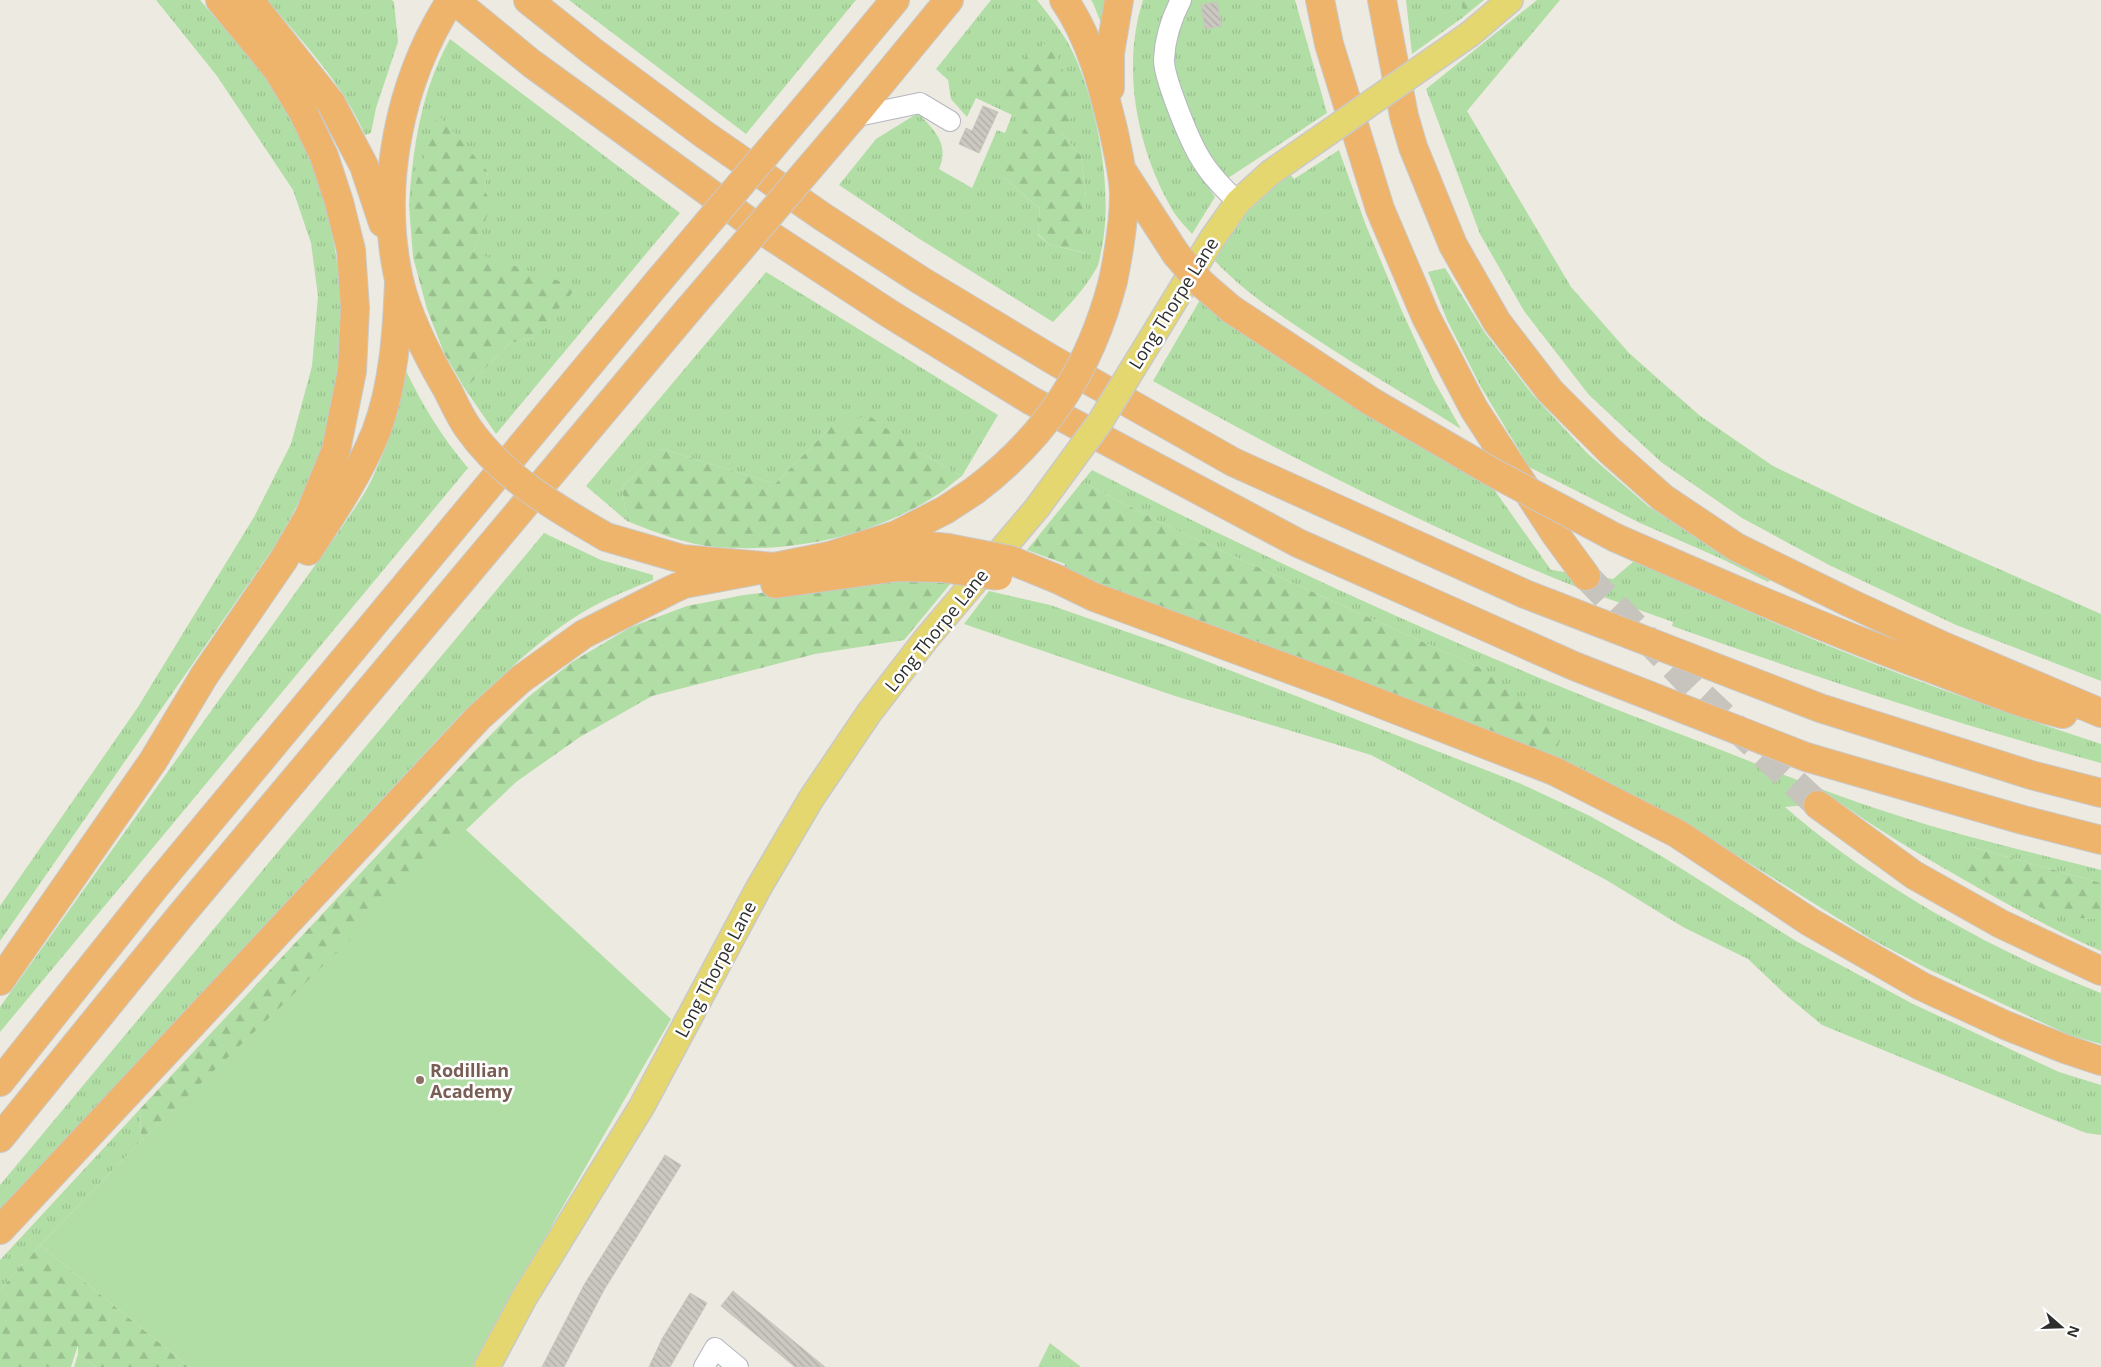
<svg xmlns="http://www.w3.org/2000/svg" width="2101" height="1367" font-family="'Open Sans',sans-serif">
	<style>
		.grass { fill: url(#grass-tufts); fill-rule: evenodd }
		.forest { fill: url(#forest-firs) }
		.park { fill: #b1dea4 }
		.building { fill: url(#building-back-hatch); stroke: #c9c6bb }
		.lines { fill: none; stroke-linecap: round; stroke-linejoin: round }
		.highway-tunnel { stroke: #c7c4be; stroke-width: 28; stroke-dasharray: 28 14; stroke-linecap: butt }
		.minor-casing { stroke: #b5b6c0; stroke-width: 22 }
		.major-casing { stroke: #c9c9c9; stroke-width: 28 }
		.highway-casing { stroke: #c9c9c9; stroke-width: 30 }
		.minor { stroke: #fff; stroke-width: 20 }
		.major { stroke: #e4d770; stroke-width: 25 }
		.highway { stroke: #efb46b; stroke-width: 28 }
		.major-bridge-casing { stroke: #c9c9c9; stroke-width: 28; stroke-linecap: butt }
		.highway-bridge-casing { stroke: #c9c9c9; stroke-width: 30; stroke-linecap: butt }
		.major-bridge { stroke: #e4d770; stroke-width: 25 }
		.highway-bridge { stroke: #efb46b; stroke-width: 28 }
		.education-dot { fill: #8d6e63; stroke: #fff; stroke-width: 2 }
		.labels { text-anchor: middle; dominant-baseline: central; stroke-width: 5; stroke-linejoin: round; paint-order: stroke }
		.street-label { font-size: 18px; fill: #2e2e2e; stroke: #fff }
		.education-label { font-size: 18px; font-weight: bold; fill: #785e54; stroke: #fff; text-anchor: start }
	</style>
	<defs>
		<pattern id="grass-tufts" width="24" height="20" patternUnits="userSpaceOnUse" patternTransform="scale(1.25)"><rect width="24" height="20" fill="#b1dea4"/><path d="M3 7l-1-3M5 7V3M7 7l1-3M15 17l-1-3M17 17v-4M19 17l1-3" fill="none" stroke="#99bf8e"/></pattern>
		<pattern id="forest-firs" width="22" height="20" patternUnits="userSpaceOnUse" patternTransform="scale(1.25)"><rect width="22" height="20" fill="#b1dea4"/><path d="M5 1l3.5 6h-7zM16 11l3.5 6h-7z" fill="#99bf8e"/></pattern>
		<pattern id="building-back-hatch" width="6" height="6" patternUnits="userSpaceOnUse" patternTransform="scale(1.25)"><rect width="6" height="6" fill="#cac8c0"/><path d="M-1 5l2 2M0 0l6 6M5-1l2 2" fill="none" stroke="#aeaca5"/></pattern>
	</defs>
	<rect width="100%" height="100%" fill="#edeae2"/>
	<path class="grass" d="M156 0H200C219 23 241 45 259 69 339 179 358 307 325 437 315 475 295 510 276 544L0 941V906L138 707 254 517 291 444 312 366 318 296 311 243 293 190 217 76Z
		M267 0H392L394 2 398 42 376 108 371 133 365 135C343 84 303 42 267 0Z
		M569 0H856L746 134Z
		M991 0H1037C1051 18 1066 36 1075 57 1098 109 1113 191 1102 247 1100 254 1100 263 1096 269 1085 289 1068 306 1053 322L918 238 839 185 876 139 918 113C934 130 950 144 939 169L972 188 997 130 1005 133 1012 115 976 98 967 117 951 99 948 80 936 69ZM1028 121 1060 131 1081 156 1086 198 1085 253 1050 245 1038 235 1040 209 1004 178Z
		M1091 0H1108L1102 25 1093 3Z
		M1143 0H1295L1327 113 1225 180 1191 161 1215 197 1192 234C1186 227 1178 219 1173 211 1137 149 1121 69 1143 0Z
		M1406 0H1462V18L1412 54Z
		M1537 0H1560L1467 111 1571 287 1629 353 1699 415 1773 466 1859 507 2101 614V681L1956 625 1829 565 1742 518 1661 462 1589 395 1524 311 1480 234 1426 89Z
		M450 39 680 213 496 434 465 389 510 343 535 337 473 252 491 203 484 190 488 172 409 205C413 147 421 91 450 39Z
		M1339 150 1365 223 1401 309 1433 379 1461 429C1412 398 1361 369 1313 337 1277 313 1243 291 1214 260 1237 222 1254 199 1289 173L1294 179Z
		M1445 268 1485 333 1533 395 1588 454 1648 506 1724 556 1770 580 1768 582 1722 559 1640 523 1529 467 1481 387 1447 320 1428 272Z
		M766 272 998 415 962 476 919 452 831 427 775 484 662 449 622 487 627 521 586 486Z
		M1200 300 1225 323 1229 318 1493 488 1551 570 1613 579 1634 561C1688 585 1742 609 1796 632 1896 675 1998 710 2101 744V763C1955 724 1814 676 1672 626L1673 622C1632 607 1590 593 1549 576 1413 520 1281 453 1153 381Z
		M406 371C424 408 442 437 468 468L0 1032V1007L338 533C349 516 362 499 371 481 388 445 399 410 406 371Z
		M1092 470C1291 572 1497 665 1706 744 1767 768 1828 793 1890 813 1959 836 2031 852 2101 870V883L1969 846 2086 919H2101V951C2060 934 2021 911 1982 890 1933 862 1885 835 1839 802L1785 807C1873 884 1993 951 2101 993V1044L2069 1035 1928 969 1871 939 1683 822 1608 782 1558 757 1536 749 1483 669 1180 532 1082 482Z
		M544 533 601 560 653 575V580C632 588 610 597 590 608 542 635 502 677 462 713L0 1210V1185Z
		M989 591 1050 605 1173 648 1519 783 1590 816 1663 857 1796 941 1913 1004 2059 1072 2101 1085V1135L2086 1133 1822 1025 1786 995 1748 959 1683 927 1608 881 1371 755 1175 696 964 624Z
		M140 1109 141 1141 40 1245 0 1290V1260Z
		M1050 1343 1081 1367H1038Z"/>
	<path class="forest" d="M1462 0H1484L1462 18Z
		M1051 39 1069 87 1075 114 1060 131 1081 156 1086 198V253L1050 245 1038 234 1040 209 1003 177 1028 121 1004 102 1000 76Z
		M438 114 488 172 484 190 492 203 473 252 577 287 535 337 510 343 465 389 444 353 427 309 413 257 409 205Z
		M868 415 919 452 962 476C952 483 943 492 932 498 869 537 791 553 717 547 687 545 655 532 627 521L622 487 662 449 775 484 831 427Z
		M1082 482 1180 532 1483 669 1562 735 1557 748 1536 749 1261 643 1063 571 1065 564 1027 550Z
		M900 575 951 583 904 640 815 654 652 696 580 737 516 782 141 1141 140 1109 471 755 527 698 572 662 631 627 687 606 744 595Z
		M1969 846 2101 883V919C2055 921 1999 891 1961 865Z
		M40 1245 189 1367H96L78 1354V1345L71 1367H0V1290Z"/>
	<path class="park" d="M465 829 671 1019 555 1220 475 1367H189L40 1245 141 1141Z
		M78 1354 96 1367H74Z"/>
	<path class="building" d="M1217 2 1222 26 1205 29 1201 5Z
		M983 106 998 112 979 153 959 144 966 128 972 131Z
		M665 1155 681 1165 604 1290 564 1367H542L584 1285Z
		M733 1291 750 1305 825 1367H795L766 1343 721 1306Z
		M690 1293 707 1303 670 1367H649L662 1339Z"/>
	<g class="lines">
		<path class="highway-tunnel" d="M1586 576 1700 694 1818 805"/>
		<g class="minor-casing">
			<path id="minor" d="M1181 0C1172 17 1165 39 1164 59 1163 76 1189 139 1199 156 1209 174 1223 188 1238 202
				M853 117 920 103 950 121
				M704 1367 715 1348 738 1367"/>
		</g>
		<g class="major-casing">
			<path id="major" d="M1470 34 1510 0
				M1159 326 1212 239 1238 202 1270 173
				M487 1367 524 1298 642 1106 758 889 811 799 869 713 926 639 1037 508"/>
		</g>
		<g class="highway-casing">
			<path id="highway" d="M249 0 331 103 364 166 383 223
				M454 0 531 63 751 223 890 314 1030 400 1298 543 1574 666 1806 757 2023 820 2101 840
				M528 0 592 51 705 135 823 217 920 280 1053 360 1233 462 1525 594 1820 708 2031 775 2101 793
				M1064 0C1091 39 1103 87 1114 133 1118 153 1123 172 1124 193 1124 223 1119 252 1113 281
				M1320 0 1329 44 1380 209 1426 317 1474 409 1556 535 1586 576
				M1382 0 1404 116 1413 147 1453 245 1497 322 1550 391 1609 450 1663 498 1736 547 1850 603 1943 646 2101 713
				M832 76 895 0
				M1110 88V53L1119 0
				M853 117 949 0
				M1123 172 1176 254
				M1231 309 1372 402
				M448 391C428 357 408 319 399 280 378 186 399 81 451 0
				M606 537 682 559 774 567 829 556 896 535 945 510 974 491
				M1616 538C1719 583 1822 628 1927 667 1970 683 2019 704 2063 714
				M882 545 908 544 948 548
				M308 551C333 513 359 474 376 432 394 384 397 332 399 282
				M1057 579 1094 597 1335 686 1554 771 1678 834 1810 922 1921 986 2005 1025 2065 1049 2101 1061
				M775 584 898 567 942 568
				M1818 805 1914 875 2001 924 2101 971
				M0 981 153 761 204 676 284 559 309 516 336 450 352 371 355 308 351 250 339 202 324 156 303 112 277 69 220 0
				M0 1082 155 887 657 283
				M0 1138 181 915 689 309
				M0 1230 478 718 521 679 584 634 671 590 684 584 774 567"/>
		</g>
		<use href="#minor" class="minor"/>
		<use href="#major" class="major"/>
		<use href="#highway" class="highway"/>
		<g class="major-bridge-casing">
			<path id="major-bridge" d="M1270 173 1470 34
				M1037 508 1100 422 1159 326"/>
		</g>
		<g class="highway-bridge-casing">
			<path id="highway-bridge" d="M1176 254 1201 283 1231 309
				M657 283 832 76
				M689 309 853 117
				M448 391C454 403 460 417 468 428 502 477 556 508 606 537
				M1372 402 1492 472 1616 538
				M974 491C1047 436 1090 369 1113 281
				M948 548 1010 560 1057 579
				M942 568 998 576"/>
		</g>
		<use href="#major-bridge" class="major-bridge"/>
		<use href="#highway-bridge" class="highway-bridge"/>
	</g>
	<circle class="education-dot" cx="420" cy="1080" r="5"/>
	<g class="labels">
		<g class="street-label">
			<text transform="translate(1173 303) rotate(-58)">Long Thorpe Lane</text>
			<text transform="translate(936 630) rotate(-51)">Long Thorpe Lane</text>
			<text transform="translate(715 969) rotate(-62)">Long Thorpe Lane</text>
		</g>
		<g class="education-label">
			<text x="430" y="1070">Rodillian<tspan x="430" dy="21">Academy</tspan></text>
		</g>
	</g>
	<g transform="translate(2061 1327) rotate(110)" stroke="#ffffff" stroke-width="4" paint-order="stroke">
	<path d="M0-4L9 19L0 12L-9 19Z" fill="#2e2e2e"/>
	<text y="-8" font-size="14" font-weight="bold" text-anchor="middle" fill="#2e2e2e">N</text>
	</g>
</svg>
